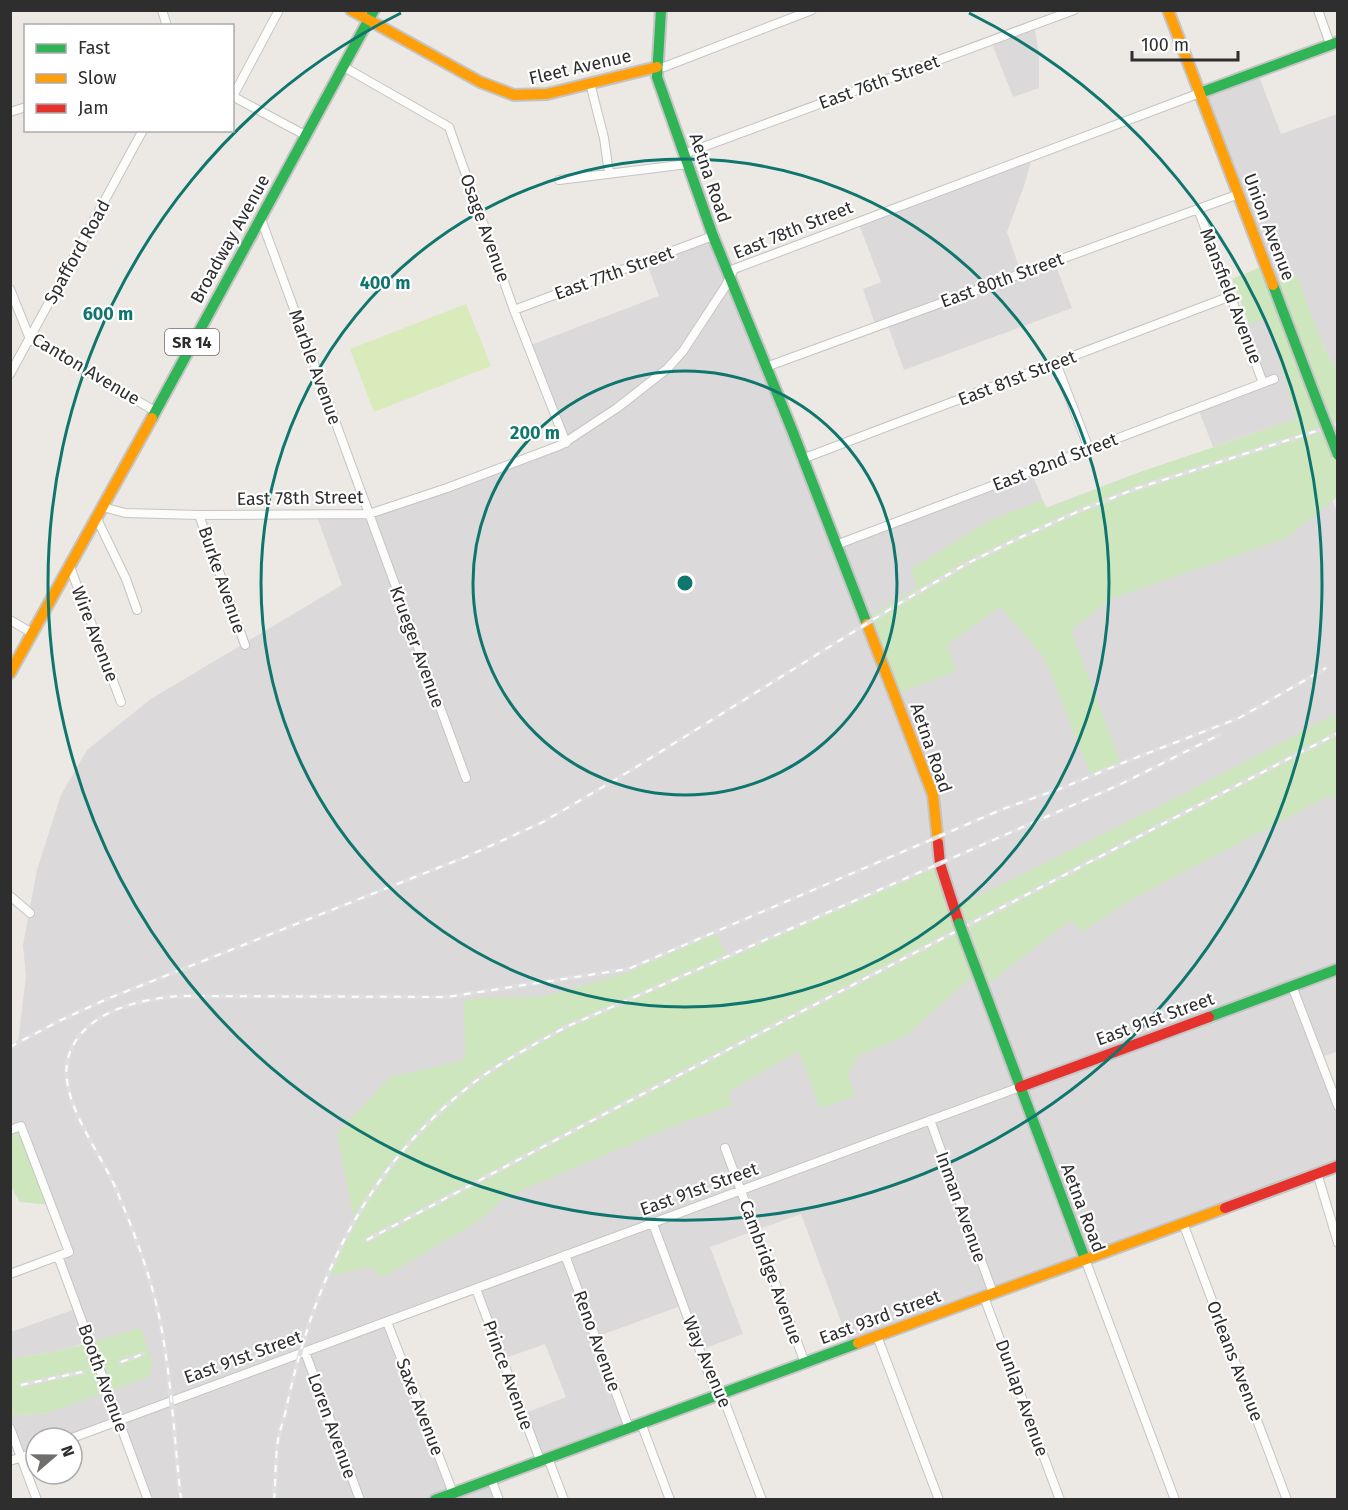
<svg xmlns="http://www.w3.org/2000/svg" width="1348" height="1510" font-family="'Fira Sans',sans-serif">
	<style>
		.industrial { fill: #dcd9db }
		.green { fill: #cee6be }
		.pitch { fill: #d9eabb }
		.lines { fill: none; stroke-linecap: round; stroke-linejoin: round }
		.street-casing { stroke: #c5c4c5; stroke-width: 10 }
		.fast-casing { stroke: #c5c4c5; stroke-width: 14 }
		.slow-casing { stroke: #c5c4c5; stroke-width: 14 }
		.jam-casing { stroke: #c5c4c5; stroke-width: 14 }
		.street { stroke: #fcfcfb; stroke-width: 8 }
		.fast { stroke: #30b455; stroke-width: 10 }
		.slow { stroke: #ff9f0a; stroke-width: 10 }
		.jam { stroke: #e5322d; stroke-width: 10 }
		.rail-casing { stroke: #dfdfe1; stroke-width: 4.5 }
		.rail { stroke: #fff; stroke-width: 2; stroke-dasharray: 7; stroke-linecap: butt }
		.fast-bridge-casing { stroke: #c5c4c5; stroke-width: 14; stroke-linecap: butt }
		.fast-bridge { stroke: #30b455; stroke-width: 10 }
		.ring { fill: none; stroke: #0f766e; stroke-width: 3 }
		.labels { text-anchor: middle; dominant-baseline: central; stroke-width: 4.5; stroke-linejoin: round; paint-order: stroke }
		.shield { fill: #fff; stroke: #6d6d6d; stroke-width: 1.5 }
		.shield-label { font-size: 16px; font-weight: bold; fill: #2e2e2e }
		.street-label { font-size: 18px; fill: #2e2e2e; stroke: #fff }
		.centre { fill: #0f766e; stroke: #fff; stroke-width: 3 }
		.ring-label { font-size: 18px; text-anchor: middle; font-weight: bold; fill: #0f766e; stroke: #fff; stroke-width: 4.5; stroke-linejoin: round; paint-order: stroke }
	</style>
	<rect width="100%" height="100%" fill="#ece8e4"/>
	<path class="industrial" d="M1034 25 1039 54V88L1013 97 991 41Z
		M1257 71 1281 134 1337 114V370L1324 349 1296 275 1273 284 1200 93Z
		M1032 157 1025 183 1007 232 1021 273 1054 261 1072 308 904 370 887 323 876 327 863 289 881 282 858 222Z
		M713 236 836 545 1031 471 1046 508 1143 471 1316 462 1338 514V773L1327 797H1338V1051L1319 1058 1337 1106V1166L850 1346 801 1214 710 1247 743 1334 700 1350 683 1305 596 1337 629 1428 540 1460 523 1414 566 1397 545 1344 502 1359 476 1290 387 1322 453 1492 491 1479 499 1499H148L119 1421 72 1438H36V1452L22 1457 11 1428V1416L47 1413 90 1341 67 1349 11 1359V1332L78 1308 58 1256 68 1252 21 1126 10 1130 11 1047 18 1042 26 977 23 945 37 870 61 795 87 750 151 699 342 585 316 514H369L566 443 528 346 659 296 646 261Z
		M1267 317 1297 419 1213 447 1198 408 1263 383 1242 326Z"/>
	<path class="green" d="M1266 265 1273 284 1297 275 1324 349 1337 370V497L1287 538 1110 599 1071 631 1121 763 1091 776 1044 657 1000 607 947 645 956 671 895 695 865 619 917 587 911 569 990 520 1042 500 1046 508 1143 471 1296 419 1267 318 1249 324 1232 279Z
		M1337 713V797H1327L1134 898 1082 932 1071 920 983 988 977 972 906 1036 859 1055 848 1074 855 1096 820 1109 799 1051 728 1092 733 1105 666 1129 504 1198 479 1221 392 1272 379 1277 374 1268C357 1266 343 1277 326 1275L354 1219 337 1133 390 1077 465 1060 464 1000 481 998 542 997 623 974 716 933 727 957 940 864 954 908 1193 789Z
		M21 1126 51 1205 20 1202 11 1187V1130Z
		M141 1328 152 1362 149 1377 47 1413 11 1416V1359L67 1349Z"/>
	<path class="pitch" d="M466 304 491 366 374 412 350 349Z"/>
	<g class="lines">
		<g class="street-casing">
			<path id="street" d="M162 10 167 26
				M1318 10 1330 44
				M344 67 449 127 514 310 566 443
				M657 67H664L812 10
				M590 83 604 138 609 173
				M232 96 305 135
				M233 96 279 10
				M10 112 26 107
				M684 154 1074 10
				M559 180 688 164
				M1198 209 1263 383
				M261 219 466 778
				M10 289 30 339 155 411
				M514 310 713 236
				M1056 363 1089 449
				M766 367 1239 194
				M10 374 143 130
				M802 459 1231 296
				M103 507 125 513 199 515 369 514 447 488 561 445 617 408 667 369 683 351 725 287 734 269 1200 93
				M199 515 245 645
				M97 519 126 579 137 610
				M836 545 1274 379
				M70 567 121 702
				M10 620 32 633
				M10 896 30 913
				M1292 986 1338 1106
				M930 1120 993 1293
				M10 1130 21 1126 69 1252 10 1274
				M725 1148 805 1363
				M1317 1173 1338 1243
				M1183 1223 1287 1500
				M653 1224 712 1383 726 1405 762 1500
				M565 1255 629 1428
				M58 1256 148 1500
				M1085 1259 1175 1500
				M476 1289 540 1460
				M984 1297 1060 1500
				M387 1322 453 1493
				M877 1336 939 1500
				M305 1352 360 1500
				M641 1423 670 1500
				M10 1428 37 1500
				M72 1438 1020 1087
				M548 1458 564 1500
				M10 1461 36 1452
				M491 1479 499 1500"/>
		</g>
		<g class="fast-casing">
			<path id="fast" d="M661 10 657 77 713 236 792 430 867 624
				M1200 93 1338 42
				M1273 285 1320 409
				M152 418 374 10
				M966 942 1085 1259
				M1209 1017 1338 969
				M435 1500 858 1343"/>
		</g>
		<g class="slow-casing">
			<path id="slow" d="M351 10 480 82 514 95 547 94 657 67
				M1168 10 1273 285
				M867 624 933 795 938 843
				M10 673 152 418
				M858 1343 1225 1208"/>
		</g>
		<g class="jam-casing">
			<path id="jam" d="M938 843 940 864 959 923
				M1020 1087 1209 1017
				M1225 1208 1338 1166"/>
		</g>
		<use href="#street" class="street"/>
		<use href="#fast" class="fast"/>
		<use href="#slow" class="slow"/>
		<use href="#jam" class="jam"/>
		<g class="rail-casing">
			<path id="rail" d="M10 1047 59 1021 107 999 468 856 543 822 620 777 895 606 966 564 1019 538 1079 511 1135 489 1338 424
				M367 1240 633 1099 1338 733
				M121 1362 143 1354
				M21 1385 82 1372
				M181 1500C175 1445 172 1390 163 1337 155 1287 136 1236 116 1189 101 1153 55 1096 69 1055 83 1012 139 999 179 996L447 997 628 969 1003 809 1062 788 1130 760 1239 718 1326 668
				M274 1500C276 1480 275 1459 278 1440 280 1428 285 1417 287 1405 315 1277 369 1162 476 1081 504 1060 535 1044 566 1027L1119 785 1219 735"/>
		</g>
		<use href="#rail" class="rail"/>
		<g class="fast-bridge-casing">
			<path id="fast-bridge" d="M1320 409 1338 455
				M959 923 966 942"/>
		</g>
		<use href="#fast-bridge" class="fast-bridge"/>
	</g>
	<g class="ring">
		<circle cx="685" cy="583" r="212"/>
		<circle cx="685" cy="583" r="424"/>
		<path d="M969 13A637 637 0 1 1 401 13"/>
	</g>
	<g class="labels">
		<rect class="shield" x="165" y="329" width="54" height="26" rx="4.5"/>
		<g class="shield-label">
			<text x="192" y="342">SR 14</text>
		</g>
		<g class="street-label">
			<text transform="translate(580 67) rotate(-13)">Fleet Avenue</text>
			<text transform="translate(879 82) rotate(-20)">East 76th Street</text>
			<text transform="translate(710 178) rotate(71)">Aetna Road</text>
			<text transform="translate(1269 227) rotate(69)">Union Avenue</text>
			<text transform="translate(485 228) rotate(70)">Osage Avenue</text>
			<text transform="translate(793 230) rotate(-22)">East 78th Street</text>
			<text transform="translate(230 239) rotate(-61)">Broadway Avenue</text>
			<text transform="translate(77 252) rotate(-61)">Spafford Road</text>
			<text transform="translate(614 273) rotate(-20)">East 77th Street</text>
			<text transform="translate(1002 280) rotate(-20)">East 80th Street</text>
			<text transform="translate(1231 296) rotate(69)">Mansfield Avenue</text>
			<text transform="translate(315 367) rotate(70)">Marble Avenue</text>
			<text transform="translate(86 369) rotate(31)">Canton Avenue</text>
			<text transform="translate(1017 378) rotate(-21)">East 81st Street</text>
			<text transform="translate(1055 462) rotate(-21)">East 82nd Street</text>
			<text transform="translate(300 498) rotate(-1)">East 78th Street</text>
			<text transform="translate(222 580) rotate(71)">Burke Avenue</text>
			<text transform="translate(95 634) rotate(69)">Wire Avenue</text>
			<text transform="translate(417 647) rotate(70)">Krueger Avenue</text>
			<text transform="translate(931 748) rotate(71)">Aetna Road</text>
			<text transform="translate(1155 1019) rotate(-20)">East 91st Street</text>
			<text transform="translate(699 1189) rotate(-20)">East 91st Street</text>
			<text transform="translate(961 1207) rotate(70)">Inman Avenue</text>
			<text transform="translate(1083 1208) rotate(69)">Aetna Road</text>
			<text transform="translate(771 1272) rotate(70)">Cambridge Avenue</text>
			<text transform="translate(880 1317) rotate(-20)">East 93rd Street</text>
			<text transform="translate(597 1341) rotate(70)">Reno Avenue</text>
			<text transform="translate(243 1357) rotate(-20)">East 91st Street</text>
			<text transform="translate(1235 1361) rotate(69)">Orleans Avenue</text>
			<text transform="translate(707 1362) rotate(67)">Way Avenue</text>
			<text transform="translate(508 1375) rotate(70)">Prince Avenue</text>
			<text transform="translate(103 1378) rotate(70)">Booth Avenue</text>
			<text transform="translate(1022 1398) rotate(70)">Dunlap Avenue</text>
			<text transform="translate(420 1407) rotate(69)">Saxe Avenue</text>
			<text transform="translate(332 1426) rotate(70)">Loren Avenue</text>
		</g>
	</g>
	<circle cx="685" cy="583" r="9" class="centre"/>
	<g class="ring-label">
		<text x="385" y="289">400 m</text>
		<text x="108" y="320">600 m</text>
		<text x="535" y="439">200 m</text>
	</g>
	<rect width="1348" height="1510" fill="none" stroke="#2e2e2e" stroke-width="24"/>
	<rect x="24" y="24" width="210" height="108" fill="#ffffff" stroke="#ababab" stroke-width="1.5"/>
	<rect x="36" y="44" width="30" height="9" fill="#30b455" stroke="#ababab" stroke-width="1.5"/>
	<text x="78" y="54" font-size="18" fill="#2e2e2e">Fast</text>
	<rect x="36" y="74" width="30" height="9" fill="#ff9f0a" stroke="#ababab" stroke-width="1.5"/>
	<text x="78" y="84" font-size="18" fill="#2e2e2e">Slow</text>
	<rect x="36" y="104" width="30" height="9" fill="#e5322d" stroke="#ababab" stroke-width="1.5"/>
	<text x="78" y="114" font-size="18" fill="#2e2e2e">Jam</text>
	<g transform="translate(54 1456) rotate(70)"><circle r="28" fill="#ffffff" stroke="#ababab" stroke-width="1.5"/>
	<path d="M0-4.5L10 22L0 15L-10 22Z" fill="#706f6e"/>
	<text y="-9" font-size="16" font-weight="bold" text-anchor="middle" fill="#2e2e2e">N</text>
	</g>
	<path d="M1132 51v9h106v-9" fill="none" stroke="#2e2e2e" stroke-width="3"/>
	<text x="1141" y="51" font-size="18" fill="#2e2e2e" stroke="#ffffff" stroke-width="4.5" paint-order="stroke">100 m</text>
</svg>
